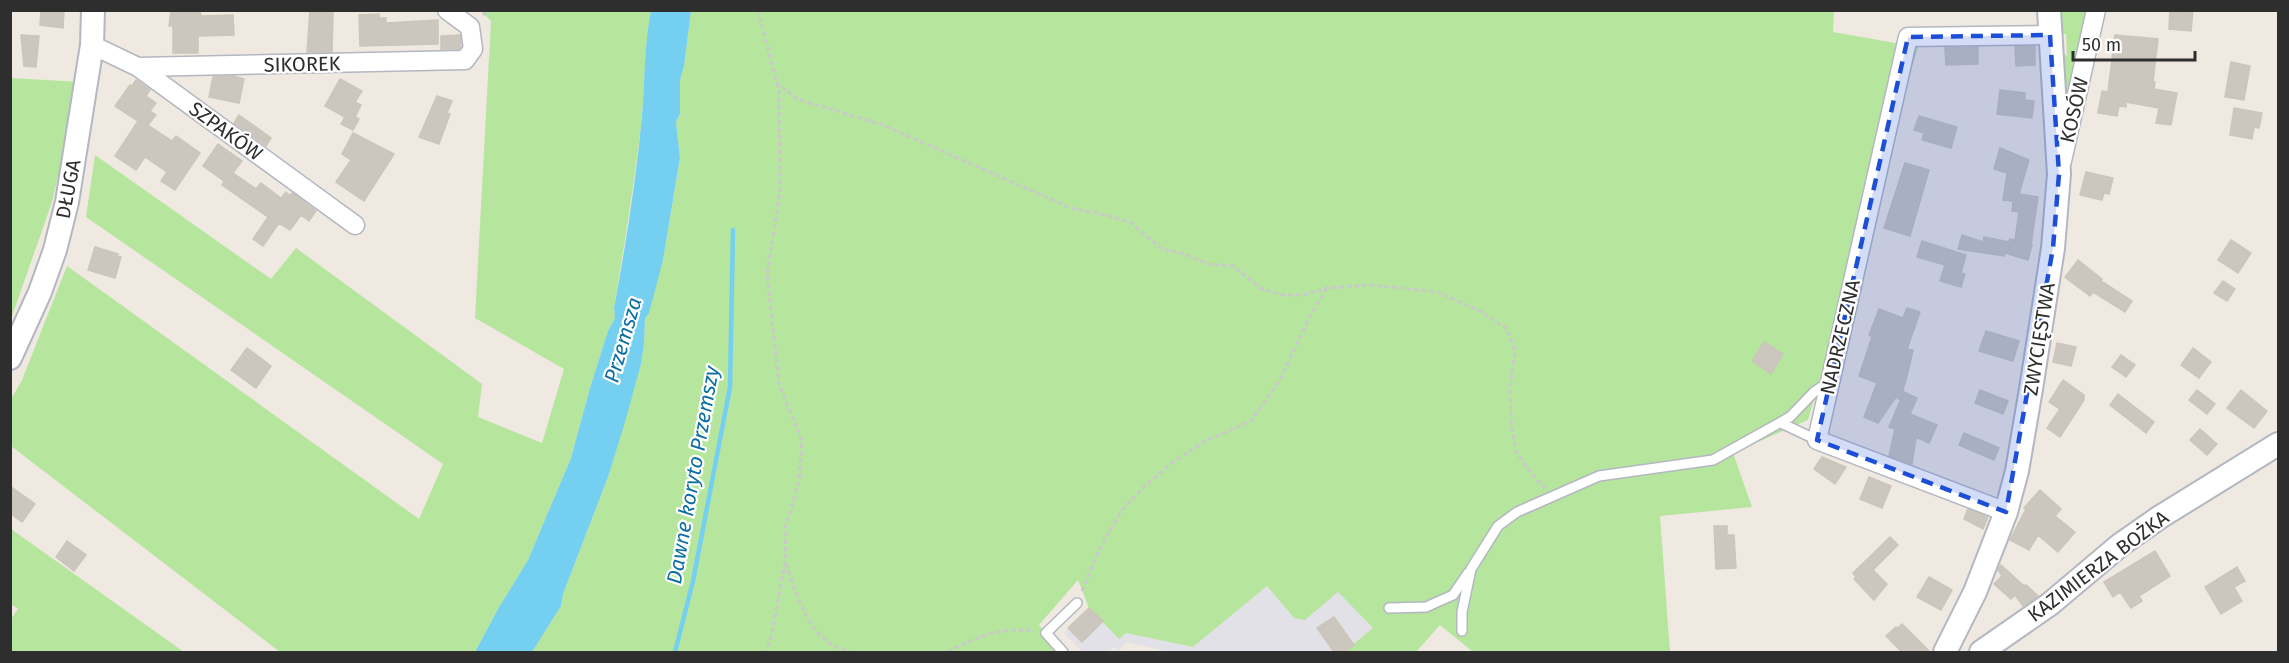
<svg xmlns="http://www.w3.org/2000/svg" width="2289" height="663" font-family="'Fira Sans',sans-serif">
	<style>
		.industrial { fill: #e3e1e8 }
		.green { fill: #b6e59e }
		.water { fill: #75cff0 }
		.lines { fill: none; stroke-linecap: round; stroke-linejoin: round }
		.stream { stroke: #75cff0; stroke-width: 4.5 }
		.building { fill: #cbc7bf; stroke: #cbc5ba; stroke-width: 1.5 }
		.service-casing { stroke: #b4b7c1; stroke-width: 12 }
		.minor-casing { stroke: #b4b7c1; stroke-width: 21 }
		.tertiary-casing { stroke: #b4b7c1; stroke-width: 26 }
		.path { stroke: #c9c9c9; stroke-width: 3; stroke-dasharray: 4.5 3; stroke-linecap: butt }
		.service { stroke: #fff; stroke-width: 9 }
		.minor { stroke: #fff; stroke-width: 18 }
		.tertiary { stroke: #fff; stroke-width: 22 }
		.marked { fill: #1d4ed8; fill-opacity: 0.2; stroke: #1d4ed8; stroke-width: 4.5; stroke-dasharray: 12 8; stroke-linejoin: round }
		.labels { text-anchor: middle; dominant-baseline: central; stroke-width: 4.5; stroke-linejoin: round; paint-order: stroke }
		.street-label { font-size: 20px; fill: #2e2e2e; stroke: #fff }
		.water-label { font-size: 21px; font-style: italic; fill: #0d6fa3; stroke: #fff }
	</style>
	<rect width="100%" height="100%" fill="#efe9e1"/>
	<path class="industrial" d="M1267 586 1294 618 1338 591 1373 629 1344 652H1171L1126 642 1119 651 1114 647 1108 652H1083L1064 633 1089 608 1103 621 1125 633 1193 647Z"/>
	<path class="green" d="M1834 10 1833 32 1918 47 1808 420 1733 453 1752 507 1660 516 1670 652H1473L1440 625 1416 652H1344L1373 628 1338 592 1305 620 1294 618 1267 586 1193 647 1126 633 1119 639 1089 608 1078 580 1039 625 1063 652H532L561 606 563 594 608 477 641 364 644 344 645 318 663 260 680 159 676 122 680 114V80L684 66 691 11Z
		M481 11H651C644 48 645 87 641 125 634 186 624 247 614 308L615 318 608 331 590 388 571 458 528 560 498 609 475 652H280L11 446 10 401 22 380 67 266 419 519 443 464 86 217 95 155 271 279 296 248 482 384 478 417 542 443 564 369 475 318 491 21Z
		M2059 11H2087L2065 115 2061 56 2067 55 2066 34H2060Z
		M11 78 80 82 52 202 11 319Z
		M11 529 184 652H11V619L18 609 11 604Z"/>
	<path class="water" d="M651 11H691L684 66 680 80V114L676 122 680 158 663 260 649 313 645 318 644 344 641 364 625 422 608 477 563 594 561 606 532 652H475L498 609 528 560 571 458 590 388 608 331 615 318 614 308C626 244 636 180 642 116 645 81 644 45 651 11Z"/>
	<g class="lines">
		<path class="stream" d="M675 652 693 581 730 387 733 230"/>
	</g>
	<path class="building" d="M41 10H64L63 28 40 25Z
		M171 10 200 11 201 16 233 15 234 35 198 36V53H173V26H169Z
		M310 10H333L332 52H307Z
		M2170 10H2193L2191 31 2169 29Z
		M379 14V18H386V23L438 20V44L360 46 359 15Z
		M21 35 39 36 36 67 24 66Z
		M460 35 461 46 459 49H441V36Z
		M2115 35 2158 39 2153 82H2155L2154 89 2177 93 2171 125 2156 123 2159 108 2126 102V107L2119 106 2117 116 2098 113 2102 91 2108 92Z
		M2035 46V65L2016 66 2015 47Z
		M1978 47V64L1946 65 1945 48Z
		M2231 62 2250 66 2244 100 2225 97Z
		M233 76 244 79 239 103 209 97 213 77Z
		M340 79 362 91 355 102 361 105 355 117 359 119 353 130 341 124 345 117 325 106Z
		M136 80 150 90 146 96 156 103 150 111 156 115 148 125 172 141 176 136 200 153 175 190 161 181 167 172 145 157 136 170 115 156 138 121 115 106 130 85 132 86Z
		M2000 90 2025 93V100L2034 101 2032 118 1997 114Z
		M437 96 452 101 447 113 450 114 439 144 419 137Z
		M2234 108 2262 113 2259 128 2254 127 2252 139 2230 135Z
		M239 115 271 138 266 146 234 123Z
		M1919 116 1957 127 1951 148 1922 140 1924 133 1914 130Z
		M353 133 394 154 364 201 336 182 351 160 342 154Z
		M218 144 242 161 233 173 256 189 261 183 281 198 286 192 290 196 292 193 316 211 309 221 301 215 290 230 279 223 263 246 253 239 268 217 222 185 224 181 203 166Z
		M2000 148 2029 160 2019 194 2038 197 2031 245H2032L2028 260 2005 253 2004 256 1958 249 1962 235 1983 242 1984 237 2009 242 2010 239 2015 240 2019 212 2012 211 2013 201 2003 200 2007 173 1994 169Z
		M1905 163 1929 170 1910 236 1884 228Z
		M2086 172 2113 178 2109 194 2104 193 2102 200 2080 195Z
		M2231 240 2251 253 2238 273 2218 260Z
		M1922 241 1966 255 1961 273 1965 274 1961 287 1940 281 1945 265 1917 257Z
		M95 247 118 254 117 256 121 257 115 278 88 270Z
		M2078 260 2102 279 2101 281 2132 301 2125 312 2093 292 2090 296 2065 277Z
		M2223 281 2235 289 2227 301 2214 293Z
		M1907 308 1920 312 1907 349 1913 350 1907 376 1900 400 1896 397 1878 423 1864 417 1877 383 1859 376 1872 337 1869 335 1879 309 1903 318Z
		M1986 331 2019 341 2013 361 1979 351Z
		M1764 342 1783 354 1771 374 1752 361Z
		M2057 343 2076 347 2071 366 2053 362Z
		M247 348 271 366 256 388 231 370Z
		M2193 348 2211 362 2199 378 2181 365Z
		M2121 355 2135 365 2126 377 2112 367Z
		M2063 380 2084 395V400L2060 437 2047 428 2060 409 2049 402Z
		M1980 390 2008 401 2003 414 1975 403Z
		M2197 390 2215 404 2207 414 2189 400Z
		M2241 390 2267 411 2254 428 2227 408Z
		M1904 392 1917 398 1910 414 1937 425 1929 443 1916 437 1912 464 1889 456 1895 429 1889 427Z
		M2118 394 2154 422 2146 433 2110 405Z
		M2200 429 2217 444 2207 455 2190 440Z
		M1964 433 1999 448 1994 460 1959 445Z
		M1822 457 1846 467 1835 484 1814 469Z
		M1869 477 1891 486 1882 508 1860 499Z
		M10 486 35 504 22 522 10 513Z
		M2040 490 2061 509 2055 516 2075 532 2058 552 2038 535 2029 550 2010 540 2026 509 2024 508Z
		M1968 509 1988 517 1983 529 1964 519Z
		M1714 526H1727V535H1734L1736 568 1716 569Z
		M1890 537 1898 545 1873 570 1887 584 1874 600 1854 579 1856 577 1853 573Z
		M67 541 86 555 74 571 56 557Z
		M2155 551 2170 576 2139 596 2142 601 2131 608 2120 592 2113 597 2104 582Z
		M2001 565 2024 586 2026 585 2038 596 2023 606 2015 595 2011 599 1994 584 2002 576 1998 570Z
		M2237 567 2245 581 2234 587 2242 601 2221 614 2205 587Z
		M1929 577 1952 590 1941 610 1917 597Z
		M1089 608 1103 621 1082 642 1068 628Z
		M1334 617 1354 645 1344 652H1334L1317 628Z
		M1902 624 1930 652H1902L1886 636 1896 627 1898 628Z"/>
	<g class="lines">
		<g class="service-casing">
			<path id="service" d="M1781 423 1817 440
				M1389 608 1426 607 1453 595 1468 573
				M1462 631V612L1471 569 1498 526 1517 512 1599 476 1713 460 1790 417 1814 392 1829 382
				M1063 652 1046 633 1077 603"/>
		</g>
		<g class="minor-casing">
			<path id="minor" d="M92 45 138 67 355 225
				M138 67 465 60 473 49 470 27 447 10
				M2062 161 2096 10
				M2006 512 1817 440 1908 37 2050 35"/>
		</g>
		<g class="tertiary-casing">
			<path id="tertiary" d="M10 358 40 292 55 250 67 202 92 45 93 10
				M1945 652 1975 592 2006 512 2017 471 2031 389 2053 248 2059 174 2049 10
				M1981 652 2050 604 2120 545 2160 517 2278 444"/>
		</g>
		<path class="path" d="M758 10 779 92 780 192 767 274 779 384 802 441 799 481 786 525 785 562 771 638 766 652
			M483 15 488 10
			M776 82 797 99 883 125 1071 208 1110 216 1131 223 1162 249 1182 253 1208 264 1233 266 1260 288 1282 295H1303L1327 288 1371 285 1437 292 1480 311 1507 329 1515 351 1510 386 1511 423 1516 451 1530 472 1545 488
			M786 564C795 590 805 625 829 643 835 647 844 650 851 652
			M1082 591 1099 550 1122 510 1144 487 1169 465 1205 441 1251 421 1280 380 1308 320 1326 289
			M948 652C979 636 998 627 1034 631"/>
		<use href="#service" class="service"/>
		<use href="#minor" class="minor"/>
		<use href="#tertiary" class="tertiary"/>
	</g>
	<path class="marked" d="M2050 35 2059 174 2053 248 2006 512 1817 440 1908 37Z"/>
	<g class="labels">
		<g class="street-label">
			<text transform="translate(302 64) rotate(-1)">SIKOREK</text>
			<text transform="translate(2074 110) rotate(-77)">KOSÓW</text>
			<text transform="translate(226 131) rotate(36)">SZPAKÓW</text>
			<text transform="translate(68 189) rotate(-79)">DŁUGA</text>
			<text transform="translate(1840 337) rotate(-77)">NADRZECZNA</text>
			<text transform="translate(2039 339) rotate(-81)">ZWYCIĘSTWA</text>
			<text transform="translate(2098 566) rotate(-37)">KAZIMIERZA BOŻKA</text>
		</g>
		<g class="water-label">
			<text transform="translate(623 340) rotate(-74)">Przemsza</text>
			<text transform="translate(693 475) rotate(-80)">Dawne koryto Przemszy</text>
		</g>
	</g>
	<rect width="2289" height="663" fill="none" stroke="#2e2e2e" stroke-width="24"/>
	<path d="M2073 51v9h122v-9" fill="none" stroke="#2e2e2e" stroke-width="3"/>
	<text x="2082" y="51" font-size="18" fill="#2e2e2e" stroke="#ffffff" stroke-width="4.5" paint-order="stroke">50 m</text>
</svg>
